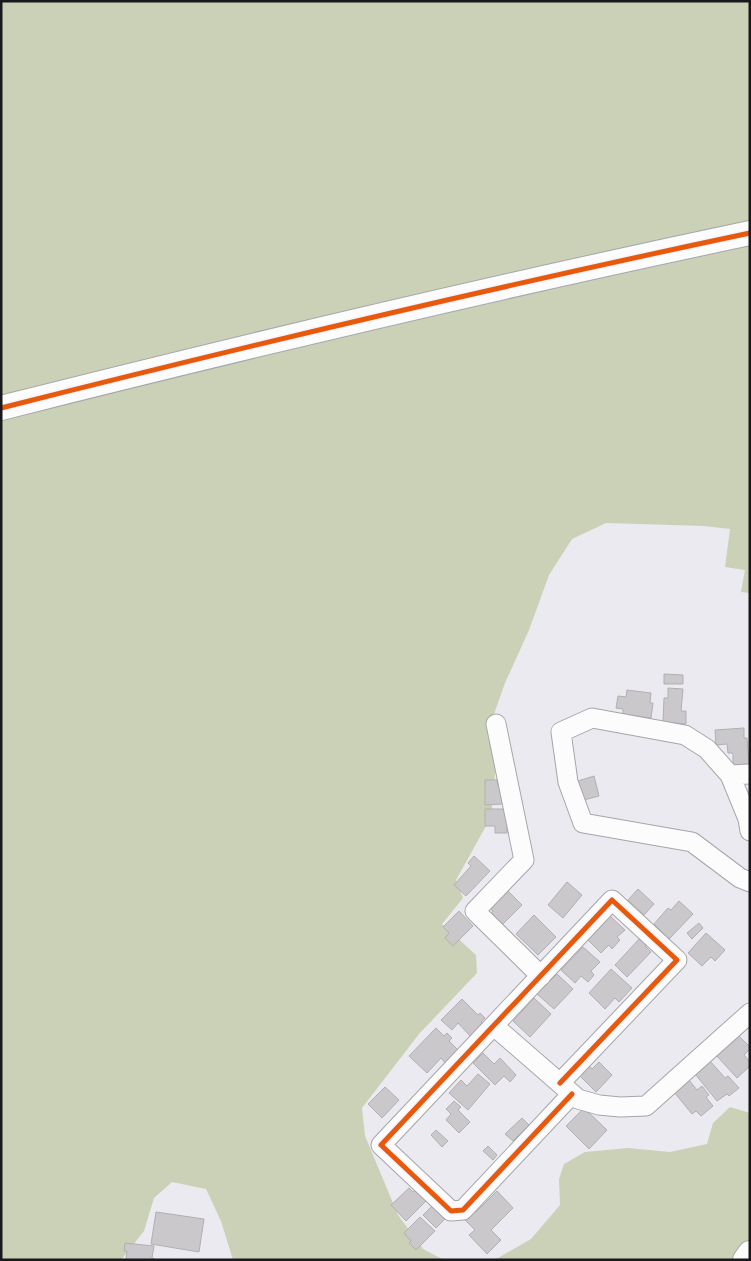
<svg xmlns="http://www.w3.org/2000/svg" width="751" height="1261" font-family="Figtree,sans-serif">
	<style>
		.green { fill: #cbd1b7 }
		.building { fill: #cbc8cb; stroke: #b1afb1 }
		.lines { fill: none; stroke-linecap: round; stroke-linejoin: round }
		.minor-casing { stroke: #a5a6aa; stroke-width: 21 }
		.tertiary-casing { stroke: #a5a6aa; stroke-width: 26 }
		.minor { stroke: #fcfcfd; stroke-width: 19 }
		.tertiary { stroke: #fcfcfd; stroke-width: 24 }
		.cycleway-casing { stroke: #f3f5ff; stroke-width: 8 }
		.cycleway { stroke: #e8590c; stroke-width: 5 }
	</style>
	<rect width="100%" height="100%" fill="#eaeaf0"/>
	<path class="green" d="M1 1H750V593L741 592 745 570 725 567 730 529 704 526 606 523 572 539 549 575 529 630 505 683 494 714 495 773 491 817 456 880 463 898 442 924 476 955 477 973 419 1034 362 1108 365 1136 398 1215 423 1249 444 1260H233L221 1221 206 1189 172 1182 154 1198 144 1231 121 1260H1Z
		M730 1107 750 1113V1239L732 1260H489L498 1258 531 1239 560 1205 559 1179 564 1164 585 1152 628 1148 670 1152 707 1144 713 1123Z"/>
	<path class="building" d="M664 674 683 675V684H664Z
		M668 688 683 689 681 711H686V724L663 722 664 698H668Z
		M627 690 651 693 650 703H653L651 718 623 714V709L616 708 618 696 626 697Z
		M744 728V738H747L749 764 733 765V753H728L727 744 716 745 715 730Z
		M594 776 599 796 584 800 578 781Z
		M485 780H497L498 786H502L503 804 485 805Z
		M485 809H507V833H495V826H485Z
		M474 856 490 871 466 896 454 885 471 866 468 863Z
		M567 882 582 895 563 918 548 905Z
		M506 889 522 905 501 926 490 915 493 911 488 907Z
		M638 889 654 904 644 915 628 900Z
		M679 901 693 914 669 939 654 924 668 908 671 910Z
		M459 911 473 926 453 946 445 938 449 933 443 927Z
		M534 915 556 937 538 955 516 934Z
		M609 915 625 930 617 937 620 940 612 949 609 945 601 953 587 939Z
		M699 923 703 928 692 939 687 933Z
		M706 933 725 950 715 961 711 957 702 966 688 953Z
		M641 937 648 944 645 946 651 952 627 977 615 965Z
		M583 947 600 962 591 971 594 975 588 982 581 976 575 983 561 970Z
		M611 969 632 988 619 1002 615 998 605 1009 589 993Z
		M557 974 573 989 554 1009 537 994Z
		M534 998 551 1014 530 1037 513 1021Z
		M462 999 478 1015 480 1013 485 1018 481 1022 485 1026 473 1039 458 1023 452 1030 441 1020Z
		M436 1028 444 1036 447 1033 452 1038 449 1041 459 1051 446 1064 441 1058 427 1073 409 1056Z
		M737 1034 750 1047V1049L744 1055 750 1062V1066L737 1078 715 1054Z
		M483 1053 494 1064 500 1058 516 1075 510 1082 504 1076 495 1085 473 1063Z
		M710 1061 725 1078 728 1076 739 1088 729 1096 727 1094 717 1101 695 1074Z
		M599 1062 612 1075 596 1092 579 1075 589 1066 592 1069Z
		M478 1074 490 1084 468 1110 449 1093 461 1080 467 1086Z
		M689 1080 697 1090 702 1086 709 1095 706 1097 713 1106 701 1116 696 1111 692 1114 674 1092Z
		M385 1087 399 1100 382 1118 368 1104Z
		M454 1101 461 1107 458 1110 470 1122 459 1133 446 1120 451 1114 446 1109Z
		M584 1108 607 1130 589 1149 566 1126Z
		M522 1118 529 1125 513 1141 505 1134Z
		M436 1130 448 1141 442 1147 431 1135Z
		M488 1146 497 1155 493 1160 483 1151Z
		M409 1188 413 1192 416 1190 426 1201 406 1221 391 1205Z
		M497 1191 513 1208 491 1230 501 1240 487 1254 469 1235 475 1230 464 1219 473 1210 476 1212Z
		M433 1205 446 1218 436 1228 423 1215Z
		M156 1212 204 1219 199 1252 151 1244Z
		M420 1217 435 1231 416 1250 409 1243 411 1241 404 1233Z
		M125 1243 154 1246 152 1258 157 1260H126L127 1251H124Z"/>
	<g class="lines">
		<g class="minor-casing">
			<path id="minor" d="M496 724 524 860 475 911 541 976
				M730 775 750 774
				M750 831 748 819 730 775 707 749 685 735 592 718 561 732 568 782 583 823 692 842 740 878 750 882
				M494 1026 578 1099 599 1105 620 1107 646 1106 750 1013
				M560 1083 677 960 612 900 381 1145 451 1211 463 1210 572 1094"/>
		</g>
		<g class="tertiary-casing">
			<path id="tertiary" d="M1 408C250 345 499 286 750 233
				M745 1260 750 1253"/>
		</g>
		<use href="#minor" class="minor"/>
		<use href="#tertiary" class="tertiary"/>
		<g class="cycleway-casing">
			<path id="cycleway" d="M1 408C250 345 499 286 750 233
				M560 1083 677 960 612 900 381 1145 451 1211 463 1210 572 1094"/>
		</g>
		<use href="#cycleway" class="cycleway"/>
	</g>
	<rect width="751" height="1261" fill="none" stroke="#18181d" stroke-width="5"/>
</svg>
